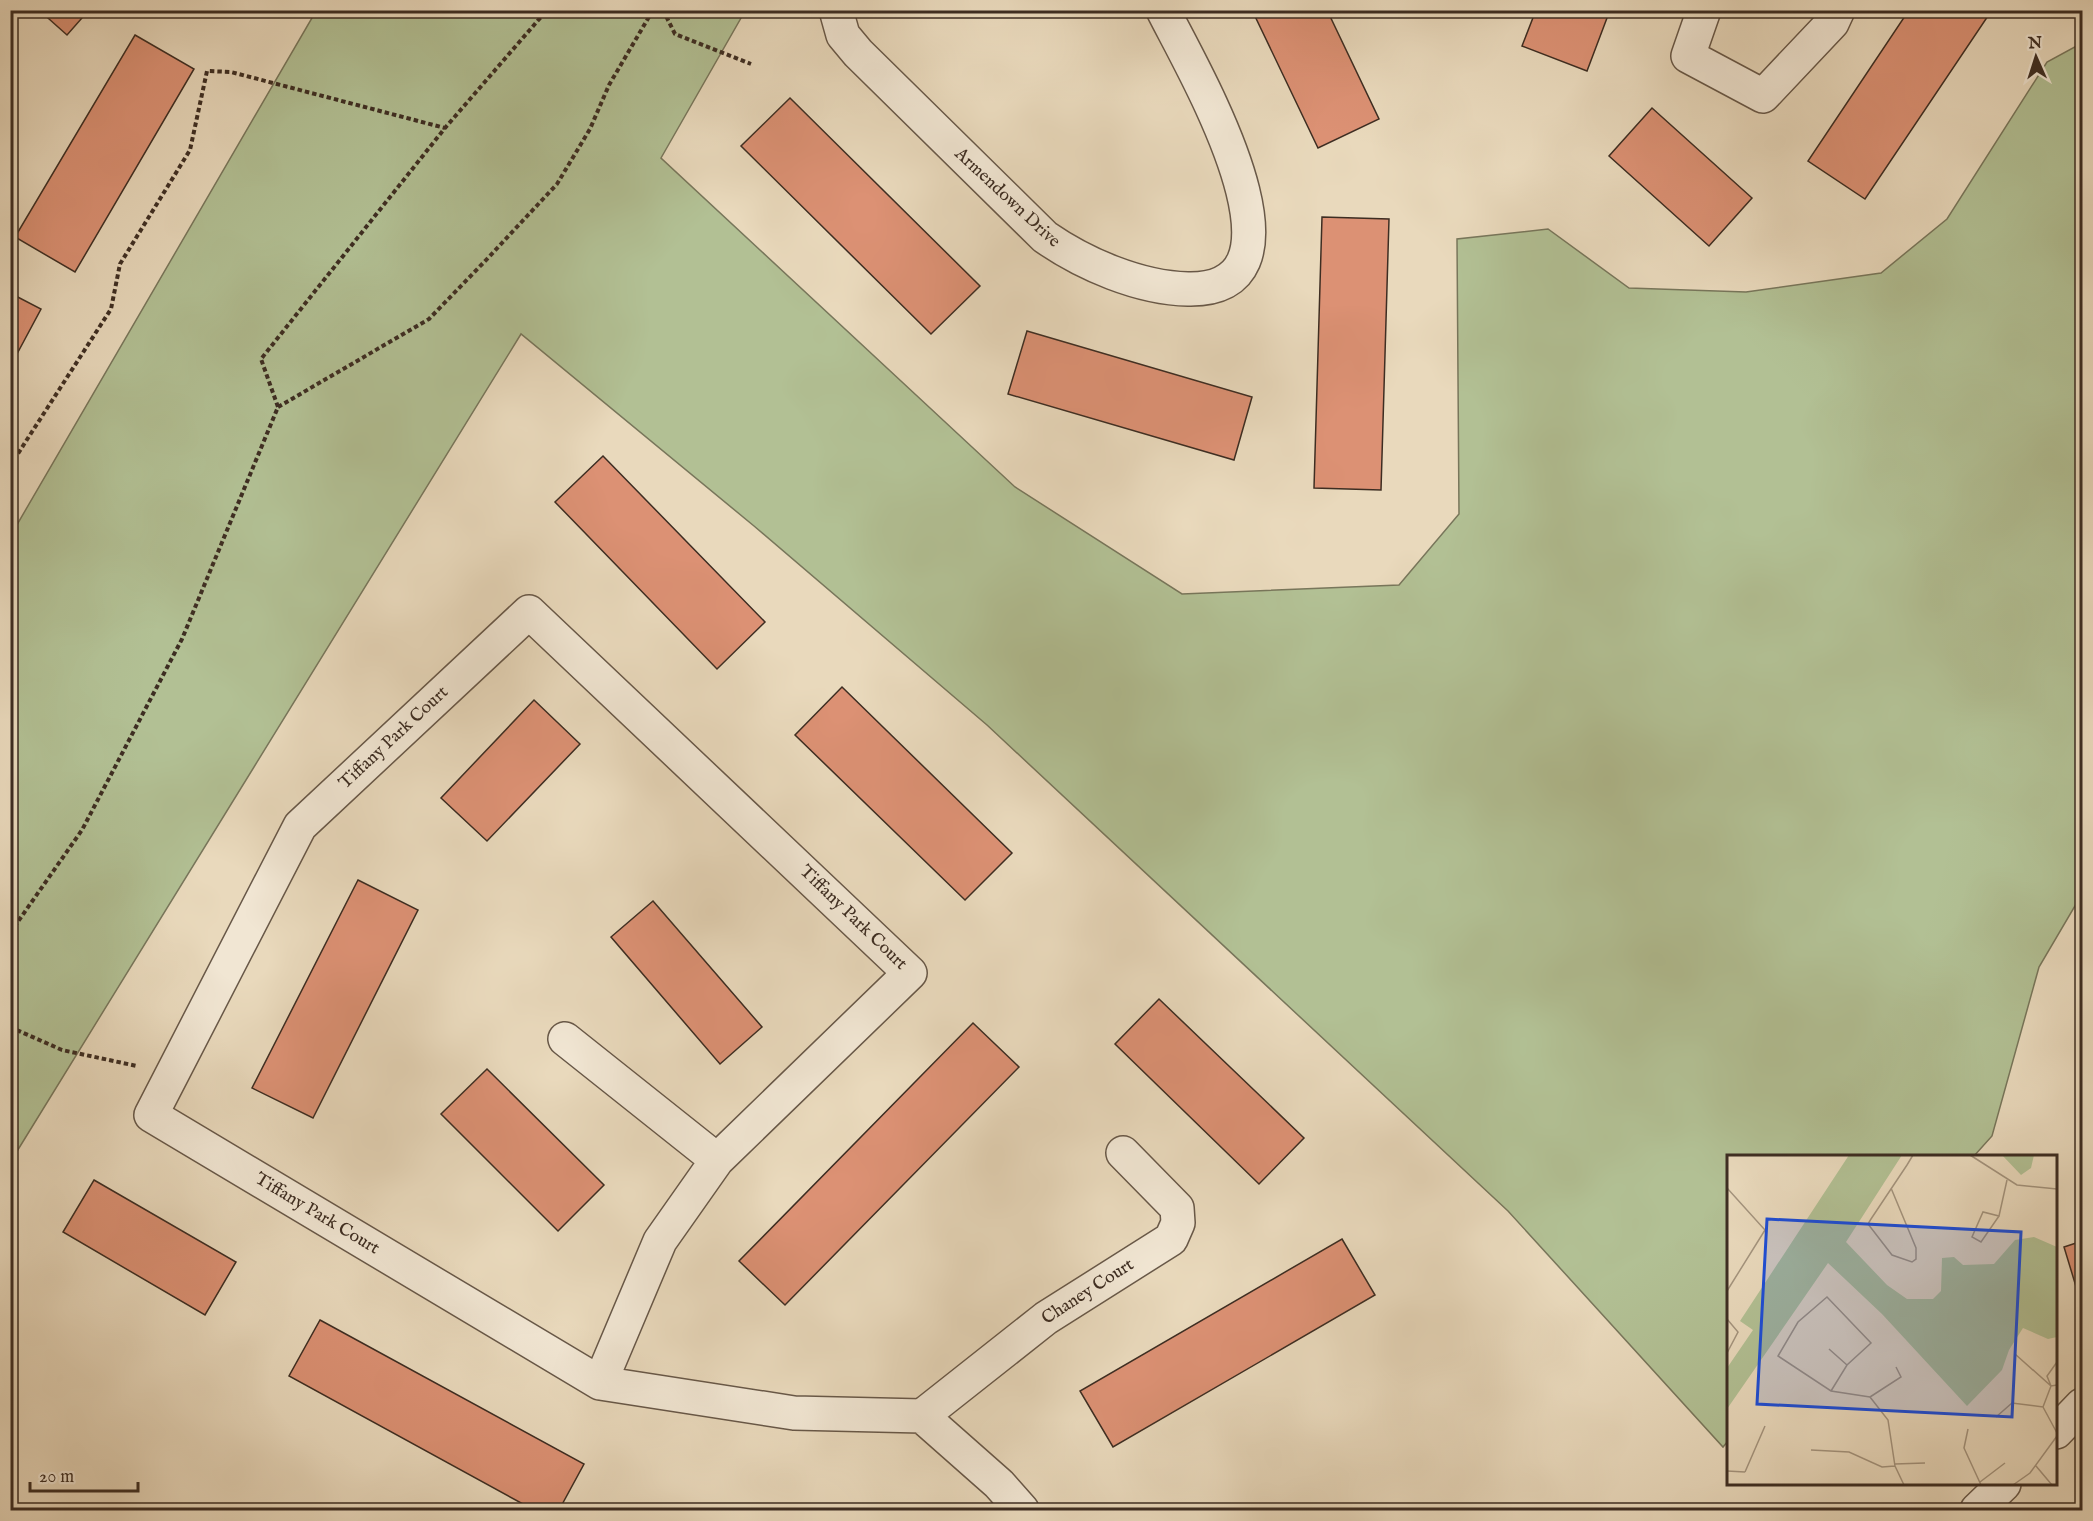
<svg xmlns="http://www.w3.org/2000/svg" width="2093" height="1521" font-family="'IM FELL English',serif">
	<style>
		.green { fill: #b2c094; stroke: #78765b; stroke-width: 1.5 }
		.building { fill: #dc9174; stroke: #3d2d22; stroke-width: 1.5 }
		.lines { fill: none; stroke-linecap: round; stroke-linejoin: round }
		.minor-casing { stroke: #685848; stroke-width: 36 }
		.path { stroke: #3d2d22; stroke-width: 4; stroke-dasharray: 4.5 3; stroke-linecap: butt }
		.minor { stroke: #f1e6d3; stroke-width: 33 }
		.labels { text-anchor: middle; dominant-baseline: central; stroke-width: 6; stroke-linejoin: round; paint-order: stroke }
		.street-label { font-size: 18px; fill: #3d2d22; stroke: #f1e6d3 }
		.inset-road { fill: none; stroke: #a4947e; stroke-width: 1.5 }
		.view { fill: #1d4ed8; fill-opacity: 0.15; stroke: #1d4ed8; stroke-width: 3 }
		.inset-edge { fill: none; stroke: #3d2d22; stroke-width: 3 }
	</style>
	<rect width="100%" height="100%" fill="#e9d9bc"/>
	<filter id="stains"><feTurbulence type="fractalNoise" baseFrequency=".00333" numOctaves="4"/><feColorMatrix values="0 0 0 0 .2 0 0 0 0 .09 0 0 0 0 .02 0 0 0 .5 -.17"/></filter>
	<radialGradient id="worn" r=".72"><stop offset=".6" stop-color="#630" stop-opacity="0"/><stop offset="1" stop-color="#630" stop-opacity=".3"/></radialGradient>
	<path class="green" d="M316 11H745L661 158 1015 487 1182 594 1399 585 1459 514 1457 239 1548 229 1629 288 1746 292 1881 273 1947 219 2047 62 2082 43V894L2039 967 1992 1136 1974 1156H1728V1441L1723 1447 1508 1211 987 725 754 526 521 334 11 1161V535Z"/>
	<path class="building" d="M39 10H89L67 35Z
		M1252 10H1327L1379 119 1318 148Z
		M1536 10H1610L1587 71 1522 46Z
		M1909 10H1992L1865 199 1808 161Z
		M135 35 194 69 75 272 15 237Z
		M790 98 980 286 931 334 741 146Z
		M1652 108 1752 198 1709 246 1609 156Z
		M1322 217 1389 219 1381 490 1314 488Z
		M10 293 41 309 10 367Z
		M1027 331 1252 397 1234 460 1008 394Z
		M603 456 765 622 717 669 555 502Z
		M842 687 1012 853 965 900 795 735Z
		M534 700 580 744 487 841 441 798Z
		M358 880 418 910 313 1118 252 1088Z
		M653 901 762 1027 720 1064 611 937Z
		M1159 999 1304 1138 1259 1184 1115 1044Z
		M973 1023 1019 1067 785 1305 739 1261Z
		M487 1069 604 1185 558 1231 441 1114Z
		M94 1180 236 1262 205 1315 63 1232Z
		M1342 1239 1375 1295 1113 1447 1080 1391Z
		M2082 1241V1302L2081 1303 2064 1247Z
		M320 1320 584 1464 559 1510H534L289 1376Z
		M10 1503 33 1510H10Z"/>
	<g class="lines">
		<g class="minor-casing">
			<path id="minor" d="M836 10 843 35 858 53 1045 237C1084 264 1139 288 1188 289 1326 292 1189 63 1163 10
				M1704 10 1688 56 1763 96 1832 23 1838 10
				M565 1039 717 1160
				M600 1383 660 1241 717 1160 910 973 529 612 300 826 151 1115 600 1383 794 1413 922 1416
				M922 1416 1046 1318 1171 1239 1178 1223 1177 1208 1123 1153
				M922 1416 999 1484 1022 1510
				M2056 1432 2082 1405
				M1977 1510 2004 1484"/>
		</g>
		<path class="path" d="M663 10 675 34 751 64
			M278 407 429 319 488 258 557 184 590 129 609 85 653 10
			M10 466 111 309 120 264 190 150 207 71 231 72 445 128
			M10 933 82 830 182 639 278 407 261 359 445 128 547 10
			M10 1027 62 1050 137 1066"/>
		<use href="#minor" class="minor"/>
	</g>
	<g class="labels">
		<g class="street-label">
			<text transform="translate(1007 198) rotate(43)">Armendown Drive</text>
			<text transform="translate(394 738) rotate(-43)">Tiffany Park Court</text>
			<text transform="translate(853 918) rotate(44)">Tiffany Park Court</text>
			<text transform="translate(317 1214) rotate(31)">Tiffany Park Court</text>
			<text transform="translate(1088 1292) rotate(-33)">Chaney Court</text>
		</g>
	</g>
	<g transform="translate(1727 1155)">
		<rect width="330" height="330" fill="#e9d9bc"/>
		<path d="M122 0H175L119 87 160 130 180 144H206L214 136 215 103 227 102 236 110 267 109 288 85 307 82 330 92V182L321 184 296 173 282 195 275 215 240 251 155 159 101 108 0 254V213L26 175 13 166ZM275 0H307L304 13 294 20Z" fill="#b2c094"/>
		<path class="inset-road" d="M243 0 290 30 330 34M330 10V40M0 33 38 75 0 136M164 33 189 93V104L185 107 165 100 141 69 144 64 180 10 186 0M272 61 254 87 245 82 256 57 272 61 280 25M0 164 11 177 0 198M102 194 120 210M330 207 320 221 324 231 330 230M104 236 120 210 144 188 100 142 71 167 51 201 104 236 143 242M143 242 161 265 168 311 177 330M143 242 174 222 169 212M316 252 330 278M269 262 285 248 316 252 324 231 288 199M241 274 237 293 254 330M84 295 122 297 155 312 168 311M168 309 198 308M309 311 325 330M0 316 18 317M18 317 38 271M253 327 278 308M286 330 303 318 330 281"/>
		<path class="view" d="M40 64 294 77 285 262 30 249Z"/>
		<rect width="330" height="330" class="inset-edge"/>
	</g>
	<rect width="2093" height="1521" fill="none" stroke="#e9d9bc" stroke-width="36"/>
	<rect x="12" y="12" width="2069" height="1497" fill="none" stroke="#3d2d22" stroke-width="3"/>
	<rect x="18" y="18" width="2057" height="1485" fill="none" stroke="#3d2d22" stroke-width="1.5"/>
	<g transform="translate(2036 57) rotate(357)" stroke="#f1e6d3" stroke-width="4.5" paint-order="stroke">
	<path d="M0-4.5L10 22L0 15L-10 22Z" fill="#3d2d22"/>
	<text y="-9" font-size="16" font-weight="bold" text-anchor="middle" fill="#3d2d22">N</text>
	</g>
	<path d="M30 1482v9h108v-9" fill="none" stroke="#3d2d22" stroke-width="3"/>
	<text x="39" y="1482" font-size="18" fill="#3d2d22" stroke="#f1e6d3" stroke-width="4.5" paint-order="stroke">20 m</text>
	<rect width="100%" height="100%" filter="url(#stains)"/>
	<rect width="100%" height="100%" fill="url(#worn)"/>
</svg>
